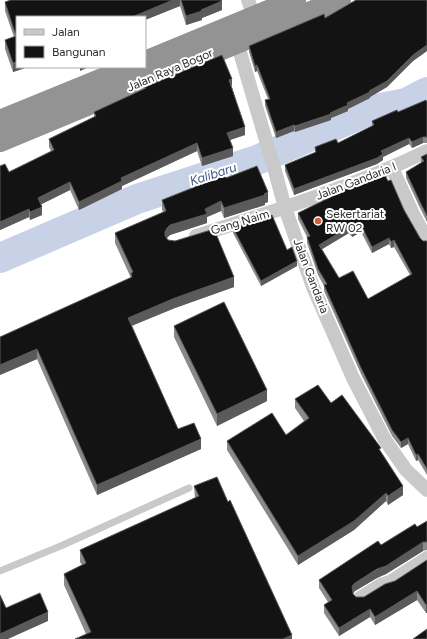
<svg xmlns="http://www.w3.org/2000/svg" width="427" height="639" font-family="Figtree,sans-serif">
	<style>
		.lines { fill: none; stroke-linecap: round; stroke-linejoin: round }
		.river { stroke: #c8d2e7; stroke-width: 30 }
		.lane { stroke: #c9c9c9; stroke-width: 7 }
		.street { stroke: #c9c9c9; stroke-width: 14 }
		.highway { stroke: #939393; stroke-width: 22 }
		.wall { fill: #898989; fill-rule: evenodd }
		.shaded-wall { fill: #5a5a5a }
		.building { fill: #131313; stroke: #5a5a5a; fill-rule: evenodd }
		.poi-dot { fill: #d55d3c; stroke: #fff; stroke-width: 1.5 }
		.labels { text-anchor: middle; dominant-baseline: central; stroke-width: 4; stroke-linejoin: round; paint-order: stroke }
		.street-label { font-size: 12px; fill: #2c2c2c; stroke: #fff }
		.poi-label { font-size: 12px; fill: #2c2c2c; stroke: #fff; text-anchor: start }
		.water-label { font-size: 13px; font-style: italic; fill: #425886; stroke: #fff }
	</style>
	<rect width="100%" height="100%" fill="#fff"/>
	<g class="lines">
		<path class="river" d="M0 258 137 199 257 160 370 110 406 103 427 92"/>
		<path class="lane" d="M0 571 63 545 189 488"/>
		<path class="street" d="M248 0 254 17
			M237 42 275 171 285 208 313 287 353 378 385 440 406 470 427 490
			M392 168 412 212 427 240
			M196 236C275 211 353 187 427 151
			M360 598 381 585 390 582 427 558"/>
		<path class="highway" d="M145 62 295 0
			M0 121 132 67
			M0 141 340 0"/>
	</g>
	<path class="wall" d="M11 0H221L222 10 202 18V20L186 25 180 6 145 20V17H17V67H28L13 72 5 49V40L14 37 5 11V2Z
		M427 0V51L413 61 387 87 370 97V98L348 109V111L331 118V120L295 132 294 131 276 138 265 106V100L268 99 257 71 255 72 249 52V46L325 18Z
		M145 87H232L245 135 230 140 233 156 202 166 197 151 122 186V189L79 210 70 190 41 204 42 215 30 220 29 217 0 230V166L9 172 51 151 49 147V139L94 117V112L145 89Z
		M427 102V143H423L412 148 409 144 383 157V160L377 164 294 195 285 171V165L315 153V147L338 143 372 126V121Z
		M427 154V222L420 208 406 178V172L421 163V157Z
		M226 178 268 202 265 203V205L224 218 221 211 207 217V223L170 235 166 238 168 240 234 287 175 308 132 326 178 429 201 449 97 495 37 359 0 375 131 278 115 243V233L163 212 162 210V200Z
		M388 181 420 238 423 241H427V475L418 460 416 461 408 444 401 448 392 436 361 374 324 291V286L318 275 307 243V237L298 219V213ZM361 232 372 253 389 244 391 248 394 247 410 275 368 299 339 278 322 249 349 233 352 237Z
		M233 228 287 250 297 266 261 286 233 233Z
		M174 326 267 401 217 426 174 337Z
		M295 399 331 403 381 452 403 495 388 505 386 501 354 530 298 565 227 450V441L286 435 304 421 295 408Z
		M194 486 228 502 292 639 86 634 64 585V574L82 565 80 562V550L195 498Z
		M427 521V550L423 551 386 574 377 578 355 591 353 594 356 597H364L395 581 427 560 426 613 417 600 375 625 370 617 339 636 324 613V605L328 602 319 588V580L381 545 417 527Z"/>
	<path class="shaded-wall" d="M173 0H180V6L145 20V17H132Z
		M222 1V10L202 18V20L186 25V16Z
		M427 45V51L413 61 387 87 370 97V98L348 109V111L331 118V120L295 132V126L330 113 369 91 413 55Z
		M17 62V67H28L13 72V63Z
		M257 65V71L255 72V66Z
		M80 67H89L80 71Z
		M232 79V87L229 80Z
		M294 125V131L276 138V132Z
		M245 127V135L227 141V133Z
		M423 137V143L412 148V142Z
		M409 138V144L383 157V160L377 164 294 195V189L381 151Z
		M197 143V151L122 186V189L79 210V202L121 178Z
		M233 148V156L202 166V158Z
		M70 182V190L38 206V198Z
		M268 192V202L265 203V205L224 218V208Z
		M221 201V211L207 217V223L170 235 167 238 165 242V232L167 228 170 225Z
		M42 207V215L30 220V212Z
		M29 209V217L0 230V222Z
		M361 225V232L352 237V231Z
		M349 227V233L319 251V245Z
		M389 238V244L372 253V247Z
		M394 240V247L391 248V242Z
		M297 261V266L261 286V281Z
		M234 277V287L175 308 128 327V318L175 298Z
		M37 349V359L0 375V365Z
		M267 390V401L217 426V414Z
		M408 438V444L401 448V442Z
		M201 439V449L97 495V485Z
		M418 454V460L416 461V455Z
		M403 486V495L388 505V496Z
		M386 493V501L354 530 298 565V556Z
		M423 542V551L386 574 377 578 355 591 352 594V586L355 583Z
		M417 591V600L375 625V617Z
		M427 604V613H426V605Z
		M370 609V617L339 636V628Z
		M48 612V621L8 639H0V634Z
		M292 635V639H283Z"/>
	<path class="building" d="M11 0H173L132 17H17V62L13 63 5 40 16 36 5 2Z
		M181 0H221L222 1 201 10 202 11 186 16Z
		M356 0H427V45L413 55 387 81 369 91 370 92 347 103 348 105 330 113 331 114 295 126 294 125 276 132 265 100 270 99 257 65 255 66 249 46 324 14 325 18Z
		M222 55 232 79 229 80 245 127 227 133 233 148 202 158 197 143 121 178 122 181 79 202 70 182 38 198 42 207 30 212 29 209 0 222V166L5 164 9 172 54 150 49 139 96 116 94 112 146 88 145 87Z
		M426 100 427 102V137H423L412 142 409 138 381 151 383 154 377 158 294 189 285 165 316 152 315 147 336 139 338 143 374 125 372 121 397 110 398 112Z
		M427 154V216L420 202 406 172 424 161 421 157Z
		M257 166 268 192 264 194 265 195 224 208 221 201 205 209 207 214 170 225 167 228 165 232V236L168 240 175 241 214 229 234 277 175 298 128 318 178 429 194 423 201 439 97 485 37 349 0 365V337L132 277 131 273 133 272 115 233 166 211 162 200 225 175 226 178Z
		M384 173 388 181 391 180 404 210 420 238 423 241H427V469L418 454 416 455 408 438 401 442 392 430 361 368 324 285 327 284 318 269 307 237 310 236 298 213 355 185ZM361 225 372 247 389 238 391 242 394 240 412 274 368 299 353 271 339 278 319 245 349 227 352 231Z
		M272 215 287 250 292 247 297 261 261 281 233 228Z
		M224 302 267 390 217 414 174 326Z
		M318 385 331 403 342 395 381 448 379 449 403 486 388 496 386 493 354 521 298 556 227 441 272 413 286 435 309 418 295 399Z
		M217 477 228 502 230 500 292 635 283 639H75L91 632 64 574 86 563 80 550 199 496 194 486Z
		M427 521V542H423L386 566 377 569 355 583 352 586 353 594 356 597H364L385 584 395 581 427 560V604L426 605 417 591 375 617 370 609 339 628 324 605 332 600 319 580 378 541 381 545 415 524 417 527Z
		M40 593 48 612 0 634V595L6 608Z
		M427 629V639H413Z"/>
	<circle class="poi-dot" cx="318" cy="221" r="4"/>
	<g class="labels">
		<g class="street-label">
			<text transform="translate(170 70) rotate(-23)">Jalan Raya Bogor</text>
			<text transform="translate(356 181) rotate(-21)">Jalan Gandaria I</text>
			<text transform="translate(240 222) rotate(-17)">Gang Naim</text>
			<text transform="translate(311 276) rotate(69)">Jalan Gandaria</text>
		</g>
		<g class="poi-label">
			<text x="326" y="214">Sekertariat<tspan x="326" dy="14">RW 02</tspan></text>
		</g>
		<g class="water-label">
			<text transform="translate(213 174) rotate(-18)">Kalibaru</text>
		</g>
	</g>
	<rect x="16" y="16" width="130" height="52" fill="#ffffff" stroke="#ababab"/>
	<rect x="24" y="29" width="20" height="6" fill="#c9c9c9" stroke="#ababab"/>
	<text x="52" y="36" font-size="12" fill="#2c2c2c">Jalan</text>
	<rect x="24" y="46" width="20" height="12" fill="#131313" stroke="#ababab"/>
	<text x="52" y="56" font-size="12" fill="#2c2c2c">Bangunan</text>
</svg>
